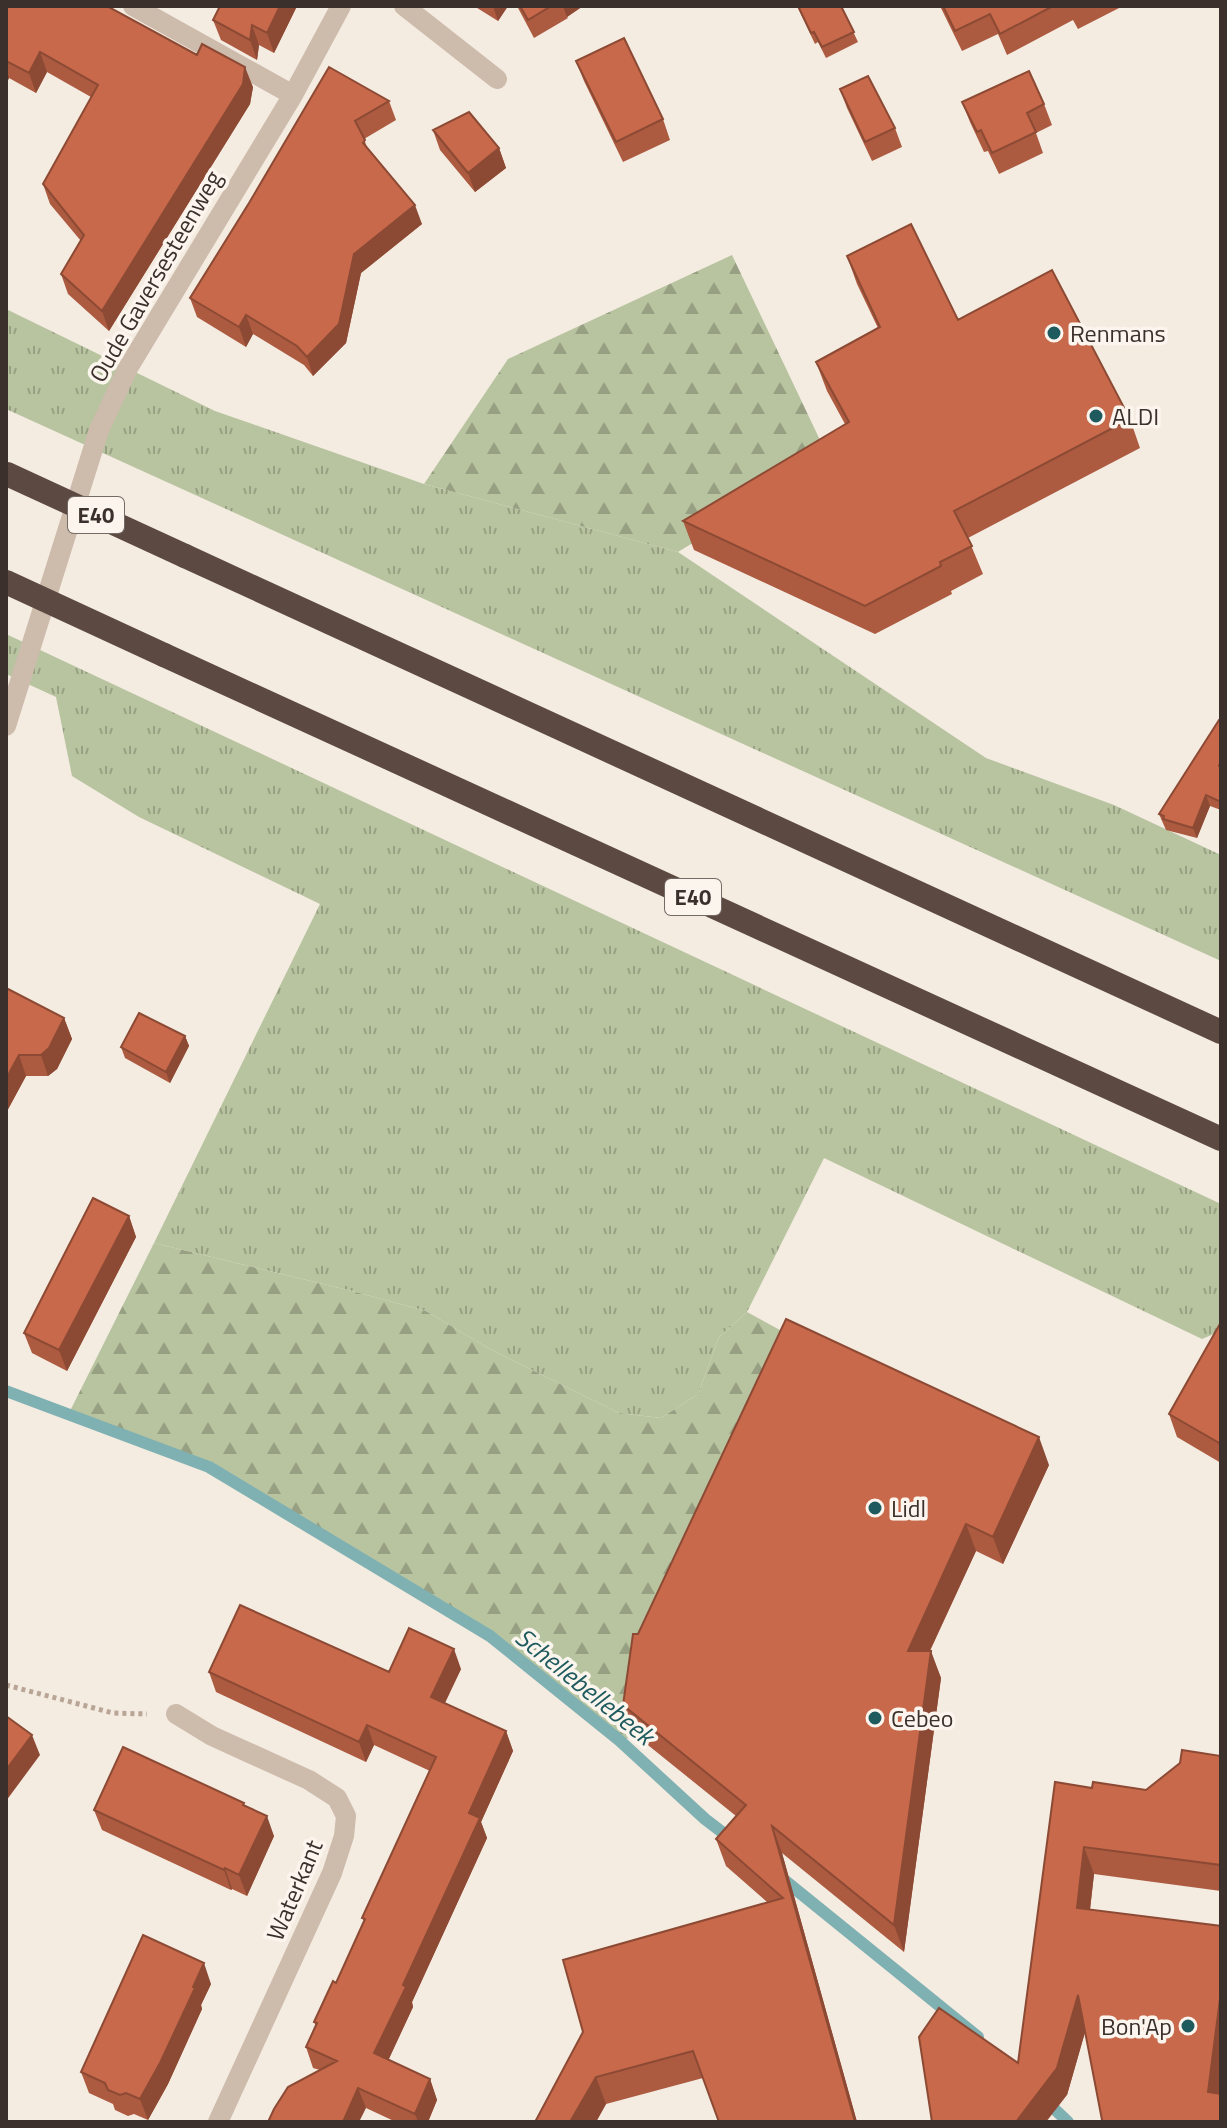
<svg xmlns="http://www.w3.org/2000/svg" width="1227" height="2128" font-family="'Titillium Web',sans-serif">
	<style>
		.grass { fill: url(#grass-tufts) }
		.forest { fill: url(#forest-firs) }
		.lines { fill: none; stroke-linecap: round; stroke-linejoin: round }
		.stream { stroke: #7fb0b2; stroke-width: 12 }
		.path { stroke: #b9a596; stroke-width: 5; stroke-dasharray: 4 4; stroke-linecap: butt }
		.minor { stroke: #cdbbac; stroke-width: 20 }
		.highway { stroke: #5c4a42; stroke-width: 24 }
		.highway-bridge { stroke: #5c4a42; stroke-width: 24 }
		.wall { fill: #ac5a40 }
		.shaded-wall { fill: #8c4a34 }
		.building { fill: #c8694b; stroke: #8c4a34; stroke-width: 2 }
		.poi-dot { fill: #1f5a5e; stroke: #fbf5ee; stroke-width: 3 }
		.labels { text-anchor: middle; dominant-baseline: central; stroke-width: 7; stroke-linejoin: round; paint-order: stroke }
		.shield { fill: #fbf5ee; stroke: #756b66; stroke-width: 2 }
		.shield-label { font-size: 22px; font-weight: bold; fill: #3b302b }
		.street-label { font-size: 24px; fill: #3b302b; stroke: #fbf5ee }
		.poi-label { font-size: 24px; fill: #3b302b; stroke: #fbf5ee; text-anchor: start }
		.water-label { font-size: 26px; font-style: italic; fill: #1f5a5e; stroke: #fbf5ee }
	</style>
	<defs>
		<pattern id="grass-tufts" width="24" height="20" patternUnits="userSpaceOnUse" patternTransform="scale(2)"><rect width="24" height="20" fill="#b8c4a0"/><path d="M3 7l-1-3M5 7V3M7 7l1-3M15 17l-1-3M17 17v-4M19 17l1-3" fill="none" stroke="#97a083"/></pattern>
		<pattern id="forest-firs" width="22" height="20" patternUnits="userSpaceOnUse" patternTransform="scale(2)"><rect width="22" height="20" fill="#b8c4a0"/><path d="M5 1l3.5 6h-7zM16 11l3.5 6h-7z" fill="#97a083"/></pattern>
	</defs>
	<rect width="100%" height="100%" fill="#f4ebe1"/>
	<path class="grass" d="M6 309 215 411 424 484 678 552 986 758 1114 805 1221 855V961L6 409Z
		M6 634 1221 1204V1331L1202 1339 824 1158 747 1312 719 1337 698 1394 661 1418 619 1413 488 1348 426 1311 352 1291 154 1243 320 904 139 817 72 776 56 697 6 674Z"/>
	<path class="forest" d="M732 255 829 459 678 552 424 484 508 359Z
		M154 1243 352 1291 426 1311 488 1348 619 1413 661 1418 698 1394 719 1337 747 1312 791 1336 642 1653 630 1738 619 1740 490 1636 209 1467 68 1415Z"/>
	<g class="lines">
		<path class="stream" d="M6 1391 209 1467 490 1636 619 1740 705 1819 735 1842
			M778 1875 978 2037
			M1044 2099 1068 2122"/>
		<path class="path" d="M6 1685 113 1713 147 1714"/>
		<path class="minor" d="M133 6 293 95
			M404 6 497 79
			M6 726 99 430 128 368 293 95 341 6
			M176 1714 212 1736 309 1780 337 1798 346 1816 344 1836 332 1873 218 2122"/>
		<path class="highway" d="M185 556 1221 1032
			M164 655 1221 1139"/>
		<path class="highway-bridge" d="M7 474 185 556
			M6 582 164 655"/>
	</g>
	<path class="wall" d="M6 6 253 87 250 104 109 331 68 294 61 274 81 241 50 204 43 184 91 97 47 72 36 93 9 78 6 84Z
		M220 6H297L274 53 259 45 257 60 221 40 213 20Z
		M474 6H508L498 21Z
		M517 6H583L567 17 568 18 534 38Z
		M797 6H841L858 42 826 58 818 42 815 44Z
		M940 6H1123L1078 29 1073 20 1007 55 998 34 962 51Z
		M576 61 663 119 670 140 623 162 584 81Z
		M329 67 389 101 396 120 364 139 368 150 422 224 361 273 346 343 313 376 304 365 253 334 246 347 197 317 190 298 249 203Z
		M840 89 895 128 902 147 872 161 847 108Z
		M962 102 1044 104 1052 125 1036 133 1043 153 999 174 988 151 984 152 970 122Z
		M433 130 499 148 506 168 475 192 440 150Z
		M847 256 1130 419 1140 448 968 538 983 574 951 591 952 594 875 634 694 550 683 521 845 424 827 391 816 362 878 328 857 284Z
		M1221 721V810L1210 806 1197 838 1166 830 1159 814Z
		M6 988 64 1018 72 1039 57 1069 48 1076H26L6 1113Z
		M185 1036 189 1046 170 1083 125 1058 121 1047Z
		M129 1216 136 1237 67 1371 32 1353 24 1333Z
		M1221 1322V1463L1177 1437 1169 1414Z
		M1049 1465 1003 1564 976 1551 930 1651 941 1678 904 1952 782 1853 857 2122H719L703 2078 606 2104 596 2122H535L767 1902 726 1866 716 1839 736 1816 633 1733 623 1705 638 1634Z
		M461 1669 445 1703 506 1731 513 1751 481 1822 487 1838 412 2002 413 2007 388 2060 430 2079 437 2100 428 2122H396L366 2108 320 2070 313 2068 306 2047 316 2026 314 2022 336 1983 364 1921 362 1918 430 1771 374 1745 366 1762 216 1692 209 1672H389Z
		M1221 1756V1891L1094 1874 1090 1910 1221 2122H1103L1085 2032 1067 2095 1018 2063 1092 1788 1146 1790Z
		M245 1806 274 1836 247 1896 232 1889 231 1890 102 1830 94 1810Z
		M211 1984 201 2005 202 2009 168 2084 148 2120 134 2114 128 2116 115 2110 113 2104 89 2093 81 2072Z"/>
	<path class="shaded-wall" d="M280 6H297L274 53 267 33Z
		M493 6H508L498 21Z
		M563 6H583L567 17Z
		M252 25 259 45 257 60 250 40Z
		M40 52 47 72 36 93 29 73Z
		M245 67 253 87 250 104 109 331 102 311Z
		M6 69 9 78 6 84Z
		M499 148 506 168 475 192 468 173Z
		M415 205 422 224 361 273 346 343 313 376 307 357 354 254Z
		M246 315 253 334 246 347 239 327Z
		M1206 795 1210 806 1197 838 1193 828Z
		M64 1018 72 1039 57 1069 48 1076 41 1055Z
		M185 1036 189 1046 170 1083 166 1072Z
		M19 1055 26 1076 6 1113V1079Z
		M129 1216 136 1237 67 1371 59 1350Z
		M1039 1437 1049 1465 1003 1564 993 1537Z
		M966 1524 976 1551 917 1678 908 1651Z
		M454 1649 461 1669 438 1717 431 1697Z
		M931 1651 941 1678 904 1952 894 1925Z
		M367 1725 374 1745 366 1762 359 1742Z
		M506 1731 513 1751 481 1822 487 1838 412 2002 413 2007 382 2074 374 2053 469 1813Z
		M32 1735 40 1755 6 1801V1770Z
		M267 1816 274 1836 247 1896 239 1875Z
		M772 1826 782 1853 857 2122H855Z
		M1084 1847 1094 1874 1087 1935 1077 1908Z
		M225 1868 232 1889 231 1890 224 1870Z
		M204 1963 211 1984 201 2005 202 2009 168 2084 148 2120 140 2099Z
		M1221 1991V2095L1208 2092Z
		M1078 1995 1088 2022 1067 2095 1046 2122H1016Z
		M596 2077 606 2104 596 2122H570Z
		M430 2079 437 2100 428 2122H418L415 2114Z
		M358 2088 366 2108 359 2122H343Z"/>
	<path class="building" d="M6 6H107L197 55 202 44 245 67 243 84 102 311 61 274 84 235 43 184 98 85 40 52 29 73 6 61Z
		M220 6H280L267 33 252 25 250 40 213 20Z
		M520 6H551L528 20Z
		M798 6H841L854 32 822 47 814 32 811 33Z
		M943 6H1053L1000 34 990 14 955 31Z
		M624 38 663 119 616 142 576 61Z
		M329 67 389 101 355 121 365 140 363 143 415 205 354 254 339 324 307 357 297 346 246 315 239 327 190 298 249 203Z
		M1029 71 1044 104 1027 113 1036 132 992 153 981 130 977 132 962 102Z
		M868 76 895 128 865 142 840 89Z
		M469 112 499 148 468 173 433 130Z
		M911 224 958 320 1052 270 1130 419 954 511 972 546 940 562 941 566 865 606 683 521 849 422 816 362 880 327 847 256Z
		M1219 720 1221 721V760L1219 766 1221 767V802L1206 795 1193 828 1163 819 1164 816 1159 814Z
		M6 988 64 1018 49 1048 41 1055H19L6 1079Z
		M139 1013 185 1036 166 1072 121 1047Z
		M93 1198 129 1216 59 1350 24 1333Z
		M786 1319 1039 1437 993 1537 966 1524 908 1651H931L894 1925 772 1826 855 2122H719L693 2051 596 2077 570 2122H535L583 2032 563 1960 783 1898 716 1839 746 1805 623 1705 633 1634H638Z
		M1221 1322V1444L1169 1414Z
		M240 1605 389 1672 409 1628 454 1649 431 1697 506 1731 469 1813 480 1818 403 1985 406 1987 374 2053 430 2079 415 2114 358 2088 343 2122H268L274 2109 288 2087 337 2061 306 2047 317 2023 314 2022 333 1981 336 1983 365 1919 362 1918 436 1757 367 1725 359 1742 209 1672Z
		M6 1716 32 1735 6 1770Z
		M123 1747 244 1803 243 1805 267 1816 239 1875 225 1868 224 1870 94 1810Z
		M1182 1750 1221 1756V1865L1084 1847 1077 1908 1221 1926V1991L1208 2092 1221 2094V2122H1105L1102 2120 1078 1995 1057 2068 1016 2122H932L919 2037 939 2008 1018 2063 1055 1782 1092 1788 1093 1782 1146 1790 1180 1763Z
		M143 1935 204 1963 193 1987 195 1988 160 2063 140 2099 126 2093 120 2095 108 2090 105 2083 81 2072Z"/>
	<g class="poi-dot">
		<circle cx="1054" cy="333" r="8"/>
		<circle cx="1096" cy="416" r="8"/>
		<circle cx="875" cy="1508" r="8"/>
		<circle cx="875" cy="1718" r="8"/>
		<circle cx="1188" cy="2026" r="8"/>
	</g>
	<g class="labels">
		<g class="shield">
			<rect x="68" y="497" width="56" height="36" rx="6"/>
			<rect x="665" y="879" width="56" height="36" rx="6"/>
		</g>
		<g class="shield-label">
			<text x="96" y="515">E40</text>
			<text x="693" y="897">E40</text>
		</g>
		<g class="street-label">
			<text transform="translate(155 276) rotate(-60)">Oude Gaversesteenweg</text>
			<text transform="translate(294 1890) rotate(-67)">Waterkant</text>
		</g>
		<g class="poi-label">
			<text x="1070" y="333">Renmans</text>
			<text x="1112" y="416">ALDI</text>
			<text x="891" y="1508">Lidl</text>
			<text x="891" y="1718">Cebeo</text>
			<text x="1172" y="2026" text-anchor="end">Bon'Ap</text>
		</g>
		<g class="water-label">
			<text transform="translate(585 1686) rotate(39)">Schellebellebeek</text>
		</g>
	</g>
	<rect width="1227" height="2128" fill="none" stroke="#3b302b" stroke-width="16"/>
</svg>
